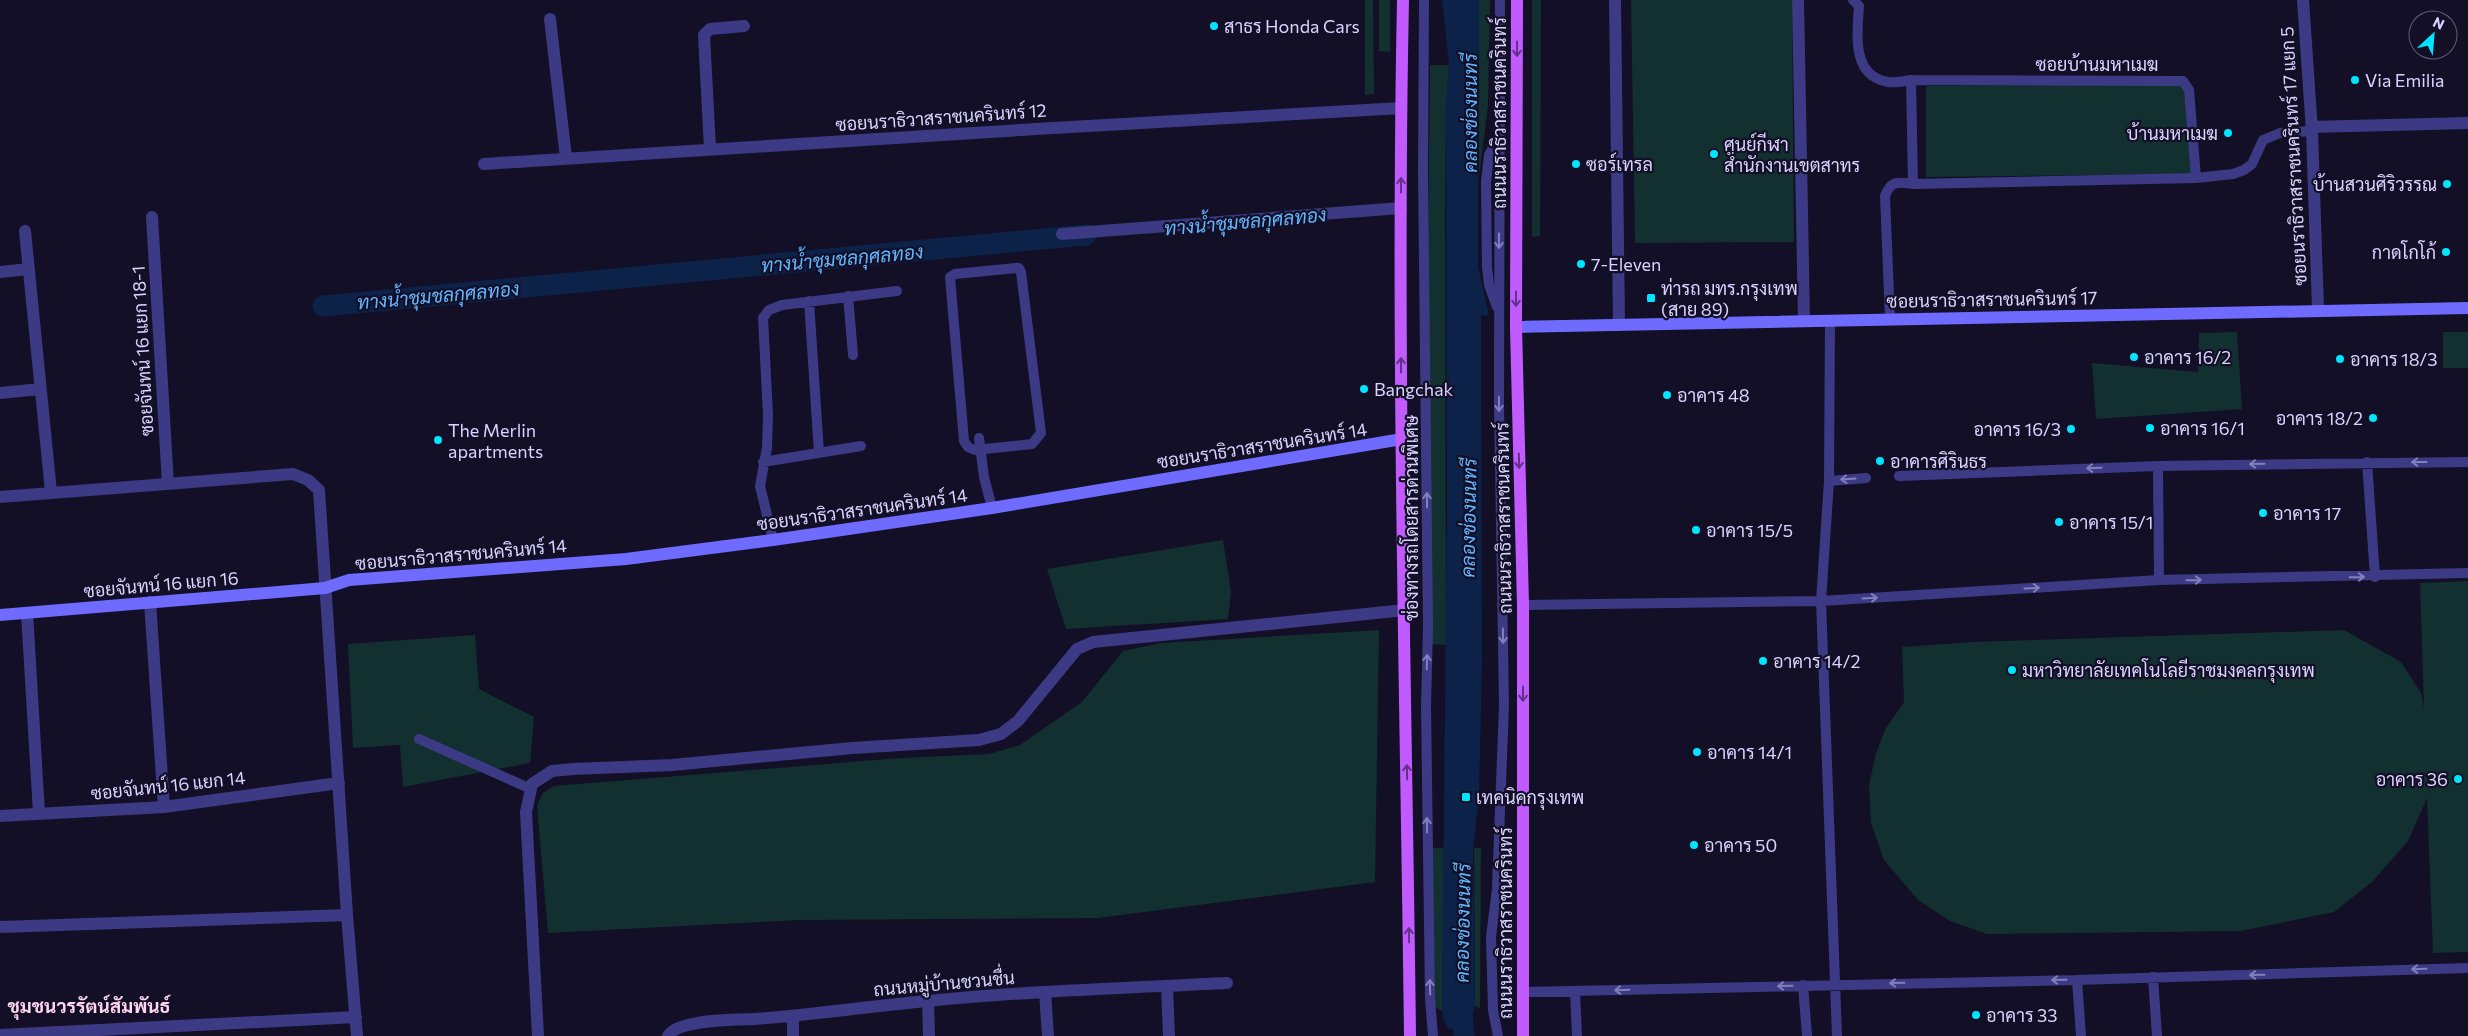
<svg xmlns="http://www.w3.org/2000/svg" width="2468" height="1036" font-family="Commissioner,Sarabun,sans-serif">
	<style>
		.green { fill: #12302f }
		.water { fill: #0c2248 }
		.pier { fill: #130f26 }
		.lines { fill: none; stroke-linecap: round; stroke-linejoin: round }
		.canal { stroke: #0c2248; stroke-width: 21 }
		.lane { stroke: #3d3a85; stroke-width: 10 }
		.street { stroke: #3d3a85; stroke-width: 12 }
		.secondary { stroke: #6f6bff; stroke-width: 12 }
		.primary { stroke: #c25bff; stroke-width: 12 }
		.oneway { stroke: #623188 }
		.oneway2 { stroke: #837fbc }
		.poi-dot { fill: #00e5ff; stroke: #130f26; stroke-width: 2 }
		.labels { text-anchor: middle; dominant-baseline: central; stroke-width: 4.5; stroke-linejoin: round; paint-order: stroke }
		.poi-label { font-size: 18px; fill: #d9d4ff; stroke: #130f26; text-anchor: start }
		.street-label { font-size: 18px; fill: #d9d4ff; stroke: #130f26 }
		.water-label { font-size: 19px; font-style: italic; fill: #62b6ff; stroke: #130f26 }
		.neighbourhood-label { font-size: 19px; font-weight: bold; fill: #ffd6f0; stroke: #130f26 }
	</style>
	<rect width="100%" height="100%" fill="#130f26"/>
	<path class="green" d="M1365 0H1373L1374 94 1365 95Z
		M1379 0H1390V52L1379 51Z
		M1479 0H1490L1488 105 1479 176Z
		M1532 0H1541L1540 236 1532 237Z
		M1631 0H1792L1794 242 1635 243Z
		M1430 65H1449L1446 109 1445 213 1446 645 1431 644 1428 253Z
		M2178 84 2184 88 2191 174 1926 177V86Z
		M2237 332 2242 409 2096 419 2092 363 2198 372 2199 333Z
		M2443 332H2468V368H2443Z
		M1223 540 1231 592 1228 619 1066 629 1047 569Z
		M2468 581V952L2433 953 2427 798 2408 841 2372 882 2334 912 2241 931 1987 934 1950 921 1918 900 1884 860 1871 823 1869 785 1876 753 1886 728 1904 702 1902 647 1973 642 2344 630 2401 662 2421 693 2424 708 2420 583Z
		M1379 630 1375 882 1098 918 799 920 548 933 537 806 543 793 554 786 900 758 989 754 1020 745 1082 702 1123 651 1161 643Z
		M475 635 479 689 534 717 530 763 403 787 400 745 353 748 348 644Z
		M1432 848H1444L1442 1011 1435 1007Z
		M1474 848H1481L1480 1008 1475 1006Z"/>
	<path class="water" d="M1442 0H1479L1478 266 1489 315 1481 316 1482 664 1479 793 1473 852 1475 1011 1471 1023 1466 1029H1449L1444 1021 1442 1011 1447 505 1446 109 1449 65Z"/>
	<path class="pier" d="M1475 1006 1477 1007V1011L1474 1024 1468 1031 1457 1033 1447 1031 1441 1022 1439 1009 1448 1029 1457 1030 1466 1029 1471 1023Z"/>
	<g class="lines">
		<path class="canal" d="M323 306 1086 235
			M1461 1000 1464 1036"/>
		<path class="lane" d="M1424 0 1423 173 1428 628 1426 706 1430 998 1433 1036
			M1853 0 1859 6C1857 33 1851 76 1888 82 1895 83 1904 81 1911 80
			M1913 184 2196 178 2233 174 2244 170 2252 164 2263 140 2280 133 2312 131
			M1016 268H1019L1021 272 1041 433 1032 444 975 450 968 447 964 441 950 277 955 274Z
			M848 296 853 355
			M809 301 819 453
			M1497 307 1489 285 1487 267 1486 182 1489 155 1498 138
			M1890 319 1885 196C1891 180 1898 182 1913 184L1911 80 2183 81 2189 90 2196 178
			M1830 320 1829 481 1821 601 1837 1036
			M979 438 984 477 992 508
			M763 462 861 446
			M2367 462 2375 577
			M2158 466 2159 580
			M1899 476 2158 466 2468 462
			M1829 481 1866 478
			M773 540 760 486 767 448 768 415 763 318 769 310 782 305 897 291
			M1523 605 1821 601 2159 580 2468 573
			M419 739 531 789
			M2153 977 2157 1036
			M2077 980 2081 1036
			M1803 985 1807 1036
			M1575 991 1577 1036
			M1522 992 2077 980 2468 968
			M1498 1036 1493 1010 1491 937 1497 889 1504 705 1499 403 1500 0"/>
		<path class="street" d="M1615 0 1619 325
			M1798 0 1804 321
			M2303 0 2312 131 2318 310
			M550 19 566 158
			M2311 127 2468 123
			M710 149 704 35 710 29 744 26
			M484 164 1036 129 1401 108
			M152 217 168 484
			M25 231 51 492
			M1062 234 1401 208
			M0 272 29 269
			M0 393 40 389
			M0 497 293 474 308 480 319 490 347 915 357 1036
			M150 602 164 807
			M27 613 39 813
			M0 816 164 807 339 783
			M0 927 347 915
			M1167 986 1169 1036
			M1045 992 1048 1036
			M928 1001 929 1036
			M793 1016V1036
			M0 1035 356 1017
			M538 1036 526 812 532 784 552 771 573 769 672 765 852 748 979 740 1001 734 1018 721 1077 649 1093 642 1405 610
			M668 1036C678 1019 736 1020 755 1019 813 1015 870 1006 928 1001 1027 991 1127 988 1227 983"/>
		<path class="secondary" d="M1516 327 2468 308
			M0 615 325 588 349 580 626 559 773 540 992 508 1402 439"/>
		<path class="primary" d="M1403 0C1396 345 1406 691 1410 1036
			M1517 0 1516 327 1523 605V1036"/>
	</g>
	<defs><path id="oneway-shaft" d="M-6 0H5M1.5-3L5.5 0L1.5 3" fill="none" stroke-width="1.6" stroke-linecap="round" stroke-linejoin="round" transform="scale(1.25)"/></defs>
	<g class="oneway">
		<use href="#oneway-shaft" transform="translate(1517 49) rotate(90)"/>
		<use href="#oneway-shaft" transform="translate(1401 185) rotate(-90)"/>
		<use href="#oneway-shaft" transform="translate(1516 299) rotate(90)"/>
		<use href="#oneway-shaft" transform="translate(1401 365) rotate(-90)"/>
		<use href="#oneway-shaft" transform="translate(1519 461) rotate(89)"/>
		<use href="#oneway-shaft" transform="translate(1523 694) rotate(90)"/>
		<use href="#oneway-shaft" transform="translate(1407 772) rotate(-91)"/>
		<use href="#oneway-shaft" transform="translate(1409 935) rotate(-91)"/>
	</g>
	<g class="oneway2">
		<use href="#oneway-shaft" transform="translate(1499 241) rotate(90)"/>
		<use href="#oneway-shaft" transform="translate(1499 404) rotate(90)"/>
		<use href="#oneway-shaft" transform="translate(2419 462) rotate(-180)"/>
		<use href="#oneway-shaft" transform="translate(2257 464) rotate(179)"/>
		<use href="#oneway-shaft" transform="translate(2094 468) rotate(178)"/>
		<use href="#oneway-shaft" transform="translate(1848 479) rotate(176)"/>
		<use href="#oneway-shaft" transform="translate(1427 500) rotate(-90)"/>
		<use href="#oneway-shaft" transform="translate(2357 577) rotate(-1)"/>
		<use href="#oneway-shaft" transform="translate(2194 580) rotate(-1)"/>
		<use href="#oneway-shaft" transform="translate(2032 588) rotate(-3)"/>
		<use href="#oneway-shaft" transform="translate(1870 598) rotate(-3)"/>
		<use href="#oneway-shaft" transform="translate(1503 636) rotate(89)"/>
		<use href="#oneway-shaft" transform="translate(1427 662) rotate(-88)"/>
		<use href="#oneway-shaft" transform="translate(1427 825) rotate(-91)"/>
		<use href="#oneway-shaft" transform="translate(2419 969) rotate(178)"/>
		<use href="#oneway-shaft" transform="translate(2257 975) rotate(179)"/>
		<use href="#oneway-shaft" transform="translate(2059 980) rotate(179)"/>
		<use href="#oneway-shaft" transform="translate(1897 983) rotate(179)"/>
		<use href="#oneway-shaft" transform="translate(1785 986) rotate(179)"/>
		<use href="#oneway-shaft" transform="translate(1430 987) rotate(-91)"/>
		<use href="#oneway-shaft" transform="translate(1622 990) rotate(178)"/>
	</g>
	<g class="poi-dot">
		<circle cx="1214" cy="26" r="5"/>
		<circle cx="2355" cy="80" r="5"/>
		<circle cx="2228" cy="133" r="5"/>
		<circle cx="1714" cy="154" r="5"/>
		<circle cx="1576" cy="164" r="5"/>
		<circle cx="2447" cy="184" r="5"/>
		<circle cx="2446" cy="252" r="5"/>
		<circle cx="1581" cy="264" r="5"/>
		<rect x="1646" y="293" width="10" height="10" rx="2.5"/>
		<circle cx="2134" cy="357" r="5"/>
		<circle cx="2340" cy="359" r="5"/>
		<circle cx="1364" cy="389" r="5"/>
		<circle cx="1667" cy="395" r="5"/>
		<circle cx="2373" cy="418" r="5"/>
		<circle cx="2150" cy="428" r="5"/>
		<circle cx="2071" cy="429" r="5"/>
		<circle cx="438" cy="440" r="5"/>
		<circle cx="1880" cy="461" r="5"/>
		<circle cx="2263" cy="513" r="5"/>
		<circle cx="2059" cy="522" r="5"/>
		<circle cx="1696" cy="530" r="5"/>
		<circle cx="1763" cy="661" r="5"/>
		<circle cx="2012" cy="670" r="5"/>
		<circle cx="1697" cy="752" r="5"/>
		<circle cx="2458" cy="779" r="5"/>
		<rect x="1461" y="792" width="10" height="10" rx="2.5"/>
		<circle cx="1694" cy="845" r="5"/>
		<circle cx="1976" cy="1015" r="5"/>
	</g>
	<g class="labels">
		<g class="poi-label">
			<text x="1224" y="26">สาธร Honda Cars</text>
			<text x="2365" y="80">Via Emilia</text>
			<text x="2218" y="133" text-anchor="end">บ้านมหาเมฆ</text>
			<text x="1724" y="144">ศูนย์กีฬา<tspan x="1724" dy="21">สำนักงานเขตสาทร</tspan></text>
			<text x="1586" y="164">ซอร์เทรล</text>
			<text x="2437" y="184" text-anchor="end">บ้านสวนศิริวรรณ</text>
			<text x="2436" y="252" text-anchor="end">กาดโกโก้</text>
			<text x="1591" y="264">7-Eleven</text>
			<text x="1661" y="288">ท่ารถ มทร.กรุงเทพ<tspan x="1661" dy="21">(สาย 89)</tspan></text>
			<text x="2144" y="357">อาคาร 16/2</text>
			<text x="2350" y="359">อาคาร 18/3</text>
			<text x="1374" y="389">Bangchak</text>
			<text x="1677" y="395">อาคาร 48</text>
			<text x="2363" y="418" text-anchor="end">อาคาร 18/2</text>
			<text x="2160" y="428">อาคาร 16/1</text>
			<text x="2061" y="429" text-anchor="end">อาคาร 16/3</text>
			<text x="448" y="430">The Merlin<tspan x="448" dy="21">apartments</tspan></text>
			<text x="1890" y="461">อาคารศิรินธร</text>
			<text x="2273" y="513">อาคาร 17</text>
			<text x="2069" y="522">อาคาร 15/1</text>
			<text x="1706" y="530">อาคาร 15/5</text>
			<text x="1773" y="661">อาคาร 14/2</text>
			<text x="2022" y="670">มหาวิทยาลัยเทคโนโลยีราชมงคลกรุงเทพ</text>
			<text x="1707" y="752">อาคาร 14/1</text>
			<text x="2448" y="779" text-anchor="end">อาคาร 36</text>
			<text x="1476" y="797">เทคนิคกรุงเทพ</text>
			<text x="1704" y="845">อาคาร 50</text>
			<text x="1986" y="1015">อาคาร 33</text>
		</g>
		<g class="street-label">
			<text x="2097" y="64">ซอยบ้านมหาเมฆ</text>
			<text transform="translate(1499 113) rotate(-90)">ถนนนราธิวาสราชนครินทร์</text>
			<text transform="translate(941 117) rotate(-4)">ซอยนราธิวาสราชนครินทร์ 12</text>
			<text transform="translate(2293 156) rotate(-93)">ซอยนราธิวาสราชนครินทร์ 17 แยก 5</text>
			<text transform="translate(1992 299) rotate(-1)">ซอยนราธิวาสราชนครินทร์ 17</text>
			<text transform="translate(142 351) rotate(-93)">ซอยจันทน์ 16 แยก 18-1</text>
			<text transform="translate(1262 445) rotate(-9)">ซอยนราธิวาสราชนครินทร์ 14</text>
			<text transform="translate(862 509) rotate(-8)">ซอยนราธิวาสราชนครินทร์ 14</text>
			<text transform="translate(1411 518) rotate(-90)">ช่องทางรถโดยสารด่วนพิเศษ</text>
			<text transform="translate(1503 518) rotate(-91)">ถนนนราธิวาสราชนครินทร์</text>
			<text transform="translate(461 554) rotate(-5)">ซอยนราธิวาสราชนครินทร์ 14</text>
			<text transform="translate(161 584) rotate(-5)">ซอยจันทน์ 16 แยก 16</text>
			<text transform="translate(168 785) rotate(-6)">ซอยจันทน์ 16 แยก 14</text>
			<text transform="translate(1505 923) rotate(-90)">ถนนนราธิวาสราชนครินทร์</text>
			<text transform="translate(944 983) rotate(-5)">ถนนหมู่บ้านชวนชื่น</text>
		</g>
		<g class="water-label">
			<text transform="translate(1469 113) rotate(-90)">คลองช่องนนทรี</text>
			<text transform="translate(1245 221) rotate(-5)">ทางน้ำชุมชลกุศลทอง</text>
			<text transform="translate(842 258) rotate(-5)">ทางน้ำชุมชลกุศลทอง</text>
			<text transform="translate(438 295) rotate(-5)">ทางน้ำชุมชลกุศลทอง</text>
			<text transform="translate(1468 518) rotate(-89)">คลองช่องนนทรี</text>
			<text transform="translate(1462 923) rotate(-89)">คลองช่องนนทรี</text>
		</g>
		<g class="neighbourhood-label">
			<text x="89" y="1005">ชุมชนวรรัตน์สัมพันธ์</text>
		</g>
	</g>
	<g transform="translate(2433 35) rotate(26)"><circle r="24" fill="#130f26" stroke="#625e7d"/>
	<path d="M0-4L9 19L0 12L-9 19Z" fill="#00e5ff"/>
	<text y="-8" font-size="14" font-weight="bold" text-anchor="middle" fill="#d9d4ff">N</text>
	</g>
</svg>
